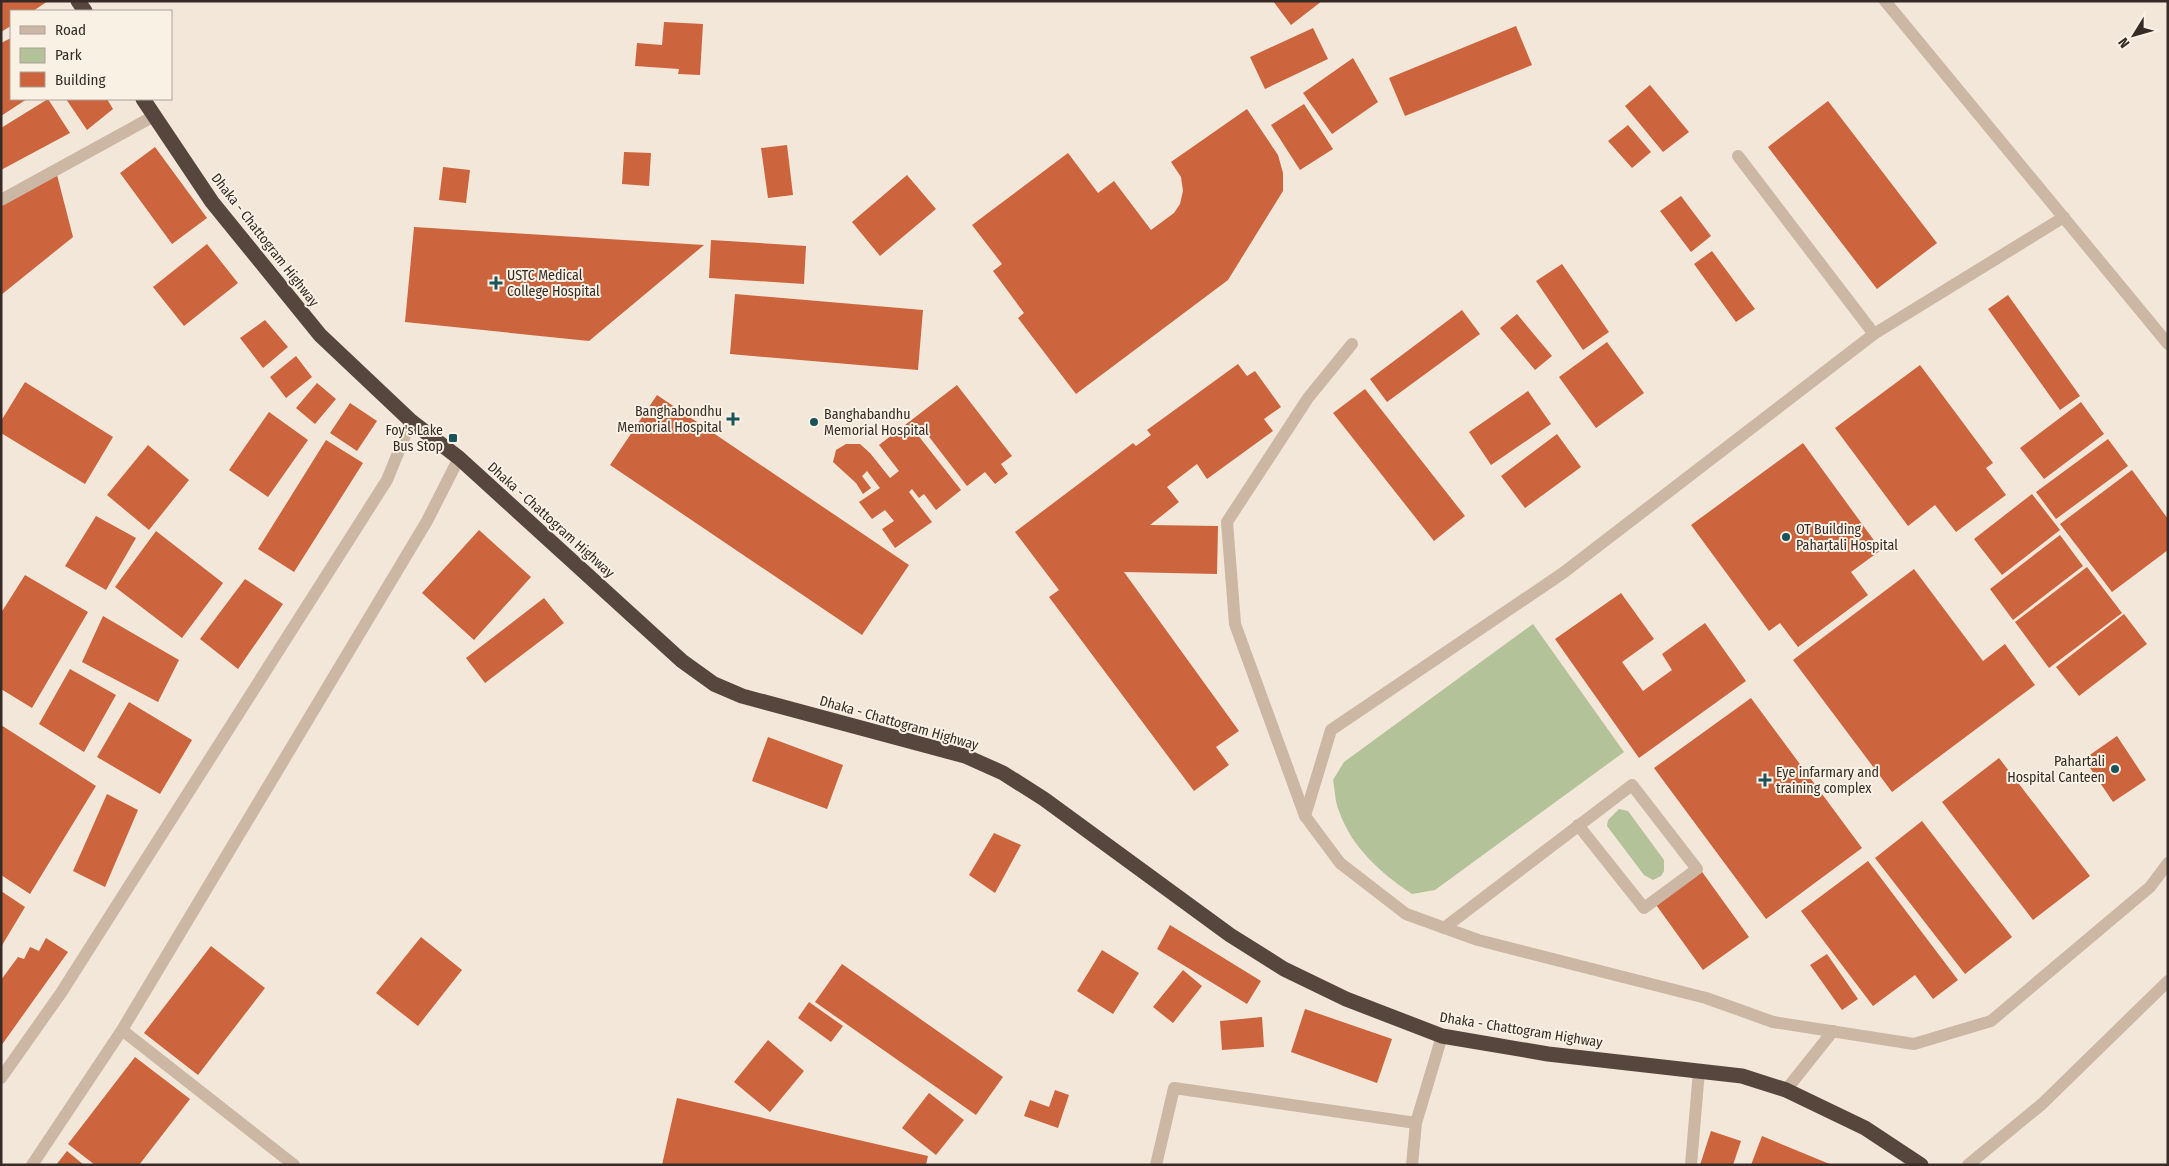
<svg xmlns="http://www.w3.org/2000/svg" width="2169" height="1166" font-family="'Fira Sans Condensed',sans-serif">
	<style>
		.green { fill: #b3c298 }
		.building { fill: #cc643d }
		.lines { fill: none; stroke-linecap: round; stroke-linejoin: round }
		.lane { stroke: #cbb7a4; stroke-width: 12 }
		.street { stroke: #cbb7a4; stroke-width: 12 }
		.highway { stroke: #57463d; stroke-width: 15 }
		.poi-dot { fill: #1a5359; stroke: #faf1e5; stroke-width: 2 }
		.labels { text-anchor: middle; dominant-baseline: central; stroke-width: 4; stroke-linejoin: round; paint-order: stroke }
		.street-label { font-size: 14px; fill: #362b26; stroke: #faf1e5 }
		.poi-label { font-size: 14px; fill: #362b26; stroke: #faf1e5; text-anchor: start }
	</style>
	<rect width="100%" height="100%" fill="#f2e7d8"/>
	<path class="green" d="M1533 624 1624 752 1435 890 1412 894C1381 873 1352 848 1339 811 1335 802 1335 790 1333 780L1344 762Z
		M1619 809 1628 811 1664 860V871L1661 876 1653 880 1644 875 1607 826 1608 820Z"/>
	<path class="building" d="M1 1H48L33 11H11V26L1 32Z
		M1273 1H1322L1291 25Z
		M664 22 703 24 700 75 678 74 679 69 635 66 637 43 662 45Z
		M1516 26 1532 65 1405 116 1389 78Z
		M1313 28 1328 59 1265 89 1250 57Z
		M11 38V99H27L1 116V43Z
		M1353 58 1378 102 1332 134 1303 93Z
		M1650 85 1689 132 1663 152 1625 106Z
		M48 99 70 133 1 170V128Z
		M66 99H107L113 109 87 130Z
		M1828 101 1937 243 1877 289 1768 147Z
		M1304 104 1333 149 1300 170 1271 125Z
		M1247 109 1278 155 1283 173V191L1228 280 1076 394 1018 318 1024 313 993 271 1002 264 972 225 1068 153 1098 193 1114 181 1151 230 1174 213 1180 204 1183 191 1181 177 1171 162Z
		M1628 125 1651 152 1632 168 1608 141Z
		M787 145 793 195 768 198 761 148Z
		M155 147 207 218 172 244 120 173Z
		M624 152 651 153 649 186 622 184Z
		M443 167 470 170 466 203 439 200Z
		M56 171 73 237 1 295V203Z
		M907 175 936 209 880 256 852 222Z
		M1681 196 1711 236 1691 252 1660 211Z
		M414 227 704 245 589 341 405 322Z
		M711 240 806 246 804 284 709 278Z
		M207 244 238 283 184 326 153 287Z
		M1712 251 1755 309 1736 322 1694 264Z
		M1562 264 1609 332 1583 350 1536 281Z
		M735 294 923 310 918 370 730 354Z
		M2008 295 2080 396 2060 410 1988 309Z
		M1462 310 1480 334 1387 402 1370 379Z
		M1517 314 1552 356 1535 370 1500 328Z
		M265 320 288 347 263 368 240 338Z
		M1607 342 1644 393 1596 428 1559 377Z
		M296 356 312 377 286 398 270 377Z
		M1238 364 1247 376 1255 371 1281 407 1264 419 1273 431 1207 479 1197 464 1167 487 1179 502 1150 525 1218 526 1217 574 1124 572 1239 731 1216 747 1229 765 1194 791 1049 597 1059 590 1015 532 1133 443 1136 446 1151 435 1147 430Z
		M1920 365 1993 463 1986 468 2006 495 1956 532 1935 505 1908 526 1835 428Z
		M25 382 113 437 85 484 1 433V421Z
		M317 383 336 399 315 424 296 408Z
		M957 385 1012 456 1001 464 1008 474 995 484 985 472 967 486 923 429 917 434 961 490 936 510 924 494 919 498 912 489 909 492 932 522 895 548 882 529 894 521 885 510 872 519 859 502 880 488 867 471 862 476 871 488 863 494 856 483 833 462 836 450 846 444H860L870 453 890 478 899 471 879 445Z
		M1365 389 1465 516 1434 541 1333 413Z
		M1528 391 1551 424 1491 465 1469 432Z
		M657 395 909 565 862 635 610 465Z
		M2081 402 2104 434 2044 479 2020 448Z
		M350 403 377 421 357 451 330 433Z
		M269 412 308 440 268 497 229 470Z
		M1557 434 1581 467 1525 508 1501 476Z
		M2108 439 2128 466 2056 519 2036 492Z
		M326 440 363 463 294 572 258 549Z
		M1803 443 1881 550 1851 572 1868 595 1798 647 1780 623 1769 631 1691 525Z
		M148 445 189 480 149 530 107 495Z
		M2132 470 2168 519V550L2112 592 2060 524Z
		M2032 494 2060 530 2002 575 1974 539Z
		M96 516 136 538 106 590 65 566Z
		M479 530 531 577 474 640 422 593Z
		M156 531 223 583 182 638 115 587Z
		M2060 535 2083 566 2013 620 1990 589Z
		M2087 567 2122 613 2049 668 2015 622Z
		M1914 569 1983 661 2005 644 2035 685 1892 792 1793 660Z
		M25 575 88 612 32 708 1 689V613Z
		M245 579 283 604 238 669 200 639Z
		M1621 593 1654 639 1622 662 1643 691 1672 670 1662 654 1705 623 1746 681 1639 758 1555 639Z
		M544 598 564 623 485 683 466 658Z
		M2124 614 2147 644 2079 696 2056 667Z
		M103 616 179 660 158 702 82 662Z
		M70 669 116 695 84 752 39 724Z
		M1751 698 1862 848 1766 919 1654 768Z
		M129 702 192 740 160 794 97 757Z
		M1 725 96 786 30 894 1 875Z
		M2117 736 2146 780 2113 802 2084 759Z
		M768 737 843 765 827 809 752 781Z
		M1999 758 2090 876 2033 920 1942 802Z
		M107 794 138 810 105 887 73 871Z
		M1922 821 2012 937 1965 974 1875 858Z
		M994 833 1021 845 995 893 969 875Z
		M1868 861 1958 980 1933 999 1915 975 1873 1006 1801 911Z
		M1700 869 1749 937 1703 970 1654 902Z
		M1 891 25 907 1 947Z
		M1170 925 1261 981 1247 1004 1157 949Z
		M421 937 462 970 418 1026 376 993Z
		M46 938 68 952 1 1046V980L18 957 24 959 30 947 39 951Z
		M211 946 265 988 198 1075 144 1033Z
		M1102 950 1139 973 1113 1014 1077 991Z
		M1827 954 1858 999 1842 1010 1810 965Z
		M842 964 1003 1077 976 1115 815 1002Z
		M1183 970 1202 986 1173 1023 1153 1007Z
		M809 1002 843 1026 831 1042 798 1018Z
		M1305 1009 1392 1039 1377 1083 1291 1052Z
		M1262 1017 1264 1047 1222 1050 1220 1021Z
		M768 1040 804 1071 770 1112 734 1082Z
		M135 1057 190 1099 139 1165H95L68 1144Z
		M1055 1090 1069 1095 1058 1128 1024 1116 1030 1100 1049 1107Z
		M929 1093 964 1120 936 1155 902 1128Z
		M677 1098 928 1156 926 1165H662Z
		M1711 1131 1741 1141 1733 1165H1700Z
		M1762 1136 1832 1165H1751Z
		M67 1151 84 1165H56Z"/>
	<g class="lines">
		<path class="lane" d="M1305 816 1235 624 1227 522 1308 398 1352 344
			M1444 928 1632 785 1697 869 1644 908 1578 825
			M1773 1022 1914 1044 1991 1021 2150 887 2168 863"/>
		<path class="street" d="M1885 1 2168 344
			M1738 156 1874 334 1563 573 1331 730 1305 816 1340 863 1406 914 1478 940 1706 998 1773 1022
			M1 200 154 116
			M1874 334 2064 217
			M122 1030 294 1165
			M1 1078 61 993 387 480 411 421
			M1786 1090 1833 1031
			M32 1165 122 1030 427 521 459 458
			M1156 1165 1174 1088 1416 1123
			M1412 1165 1416 1123 1442 1036
			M1691 1165 1699 1071
			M1968 1165 2042 1104 2168 981"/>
		<path class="highway" d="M78 1 85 11
			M143 99 212 202 320 335 411 421 459 458 682 661 714 684 742 696 965 756 1003 773 1044 799 1230 935 1284 969 1346 999 1442 1036 1548 1054 1742 1076 1786 1090 1865 1128 1921 1165"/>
	</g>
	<g class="poi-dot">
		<path d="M493.5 275.5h5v5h5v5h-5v5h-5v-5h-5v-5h5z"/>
		<path d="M730.5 411.5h5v5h5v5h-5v5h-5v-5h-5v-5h5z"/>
		<circle cx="814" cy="422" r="5"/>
		<rect x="448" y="433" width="10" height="10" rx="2.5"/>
		<circle cx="1786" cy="537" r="5"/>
		<circle cx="2115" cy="769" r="5"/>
		<path d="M1762.5 772.5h5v5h5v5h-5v5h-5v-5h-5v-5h5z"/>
	</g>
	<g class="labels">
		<g class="street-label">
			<text transform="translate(265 240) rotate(52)">Dhaka - Chattogram Highway</text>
			<text transform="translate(551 520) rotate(42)">Dhaka - Chattogram Highway</text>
			<text transform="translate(899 723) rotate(16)">Dhaka - Chattogram Highway</text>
			<text transform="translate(1521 1030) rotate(9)">Dhaka - Chattogram Highway</text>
		</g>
		<g class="poi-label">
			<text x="507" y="275">USTC Medical<tspan x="507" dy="16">College Hospital</tspan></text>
			<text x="722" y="411" text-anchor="end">Banghabondhu<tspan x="722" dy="16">Memorial Hospital</tspan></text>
			<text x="824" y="414">Banghabandhu<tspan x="824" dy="16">Memorial Hospital</tspan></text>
			<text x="443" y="430" text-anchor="end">Foy's Lake<tspan x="443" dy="16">Bus Stop</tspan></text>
			<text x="1796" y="529">OT Building<tspan x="1796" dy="16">Pahartali Hospital</tspan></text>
			<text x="2105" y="761" text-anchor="end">Pahartali<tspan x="2105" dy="16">Hospital Canteen</tspan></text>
			<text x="1776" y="772">Eye infarmary and<tspan x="1776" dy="16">training complex</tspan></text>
		</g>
	</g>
	<rect width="2169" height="1166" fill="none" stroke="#362b26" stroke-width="5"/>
	<rect x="10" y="10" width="162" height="90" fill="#faf1e5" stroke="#aca299"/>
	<rect x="20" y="26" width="25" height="8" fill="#cbb7a4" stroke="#aca299"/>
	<text x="55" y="35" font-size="15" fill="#362b26">Road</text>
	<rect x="20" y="48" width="25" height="15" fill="#b3c298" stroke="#aca299"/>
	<text x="55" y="60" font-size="15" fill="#362b26">Park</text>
	<rect x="20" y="72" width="25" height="15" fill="#cc643d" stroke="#aca299"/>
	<text x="55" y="85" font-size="15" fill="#362b26">Building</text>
	<g transform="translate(2134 35) rotate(233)" stroke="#faf1e5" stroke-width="4" paint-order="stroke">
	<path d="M0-4L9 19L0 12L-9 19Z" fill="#362b26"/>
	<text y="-8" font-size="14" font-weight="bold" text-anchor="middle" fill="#362b26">N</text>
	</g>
</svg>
